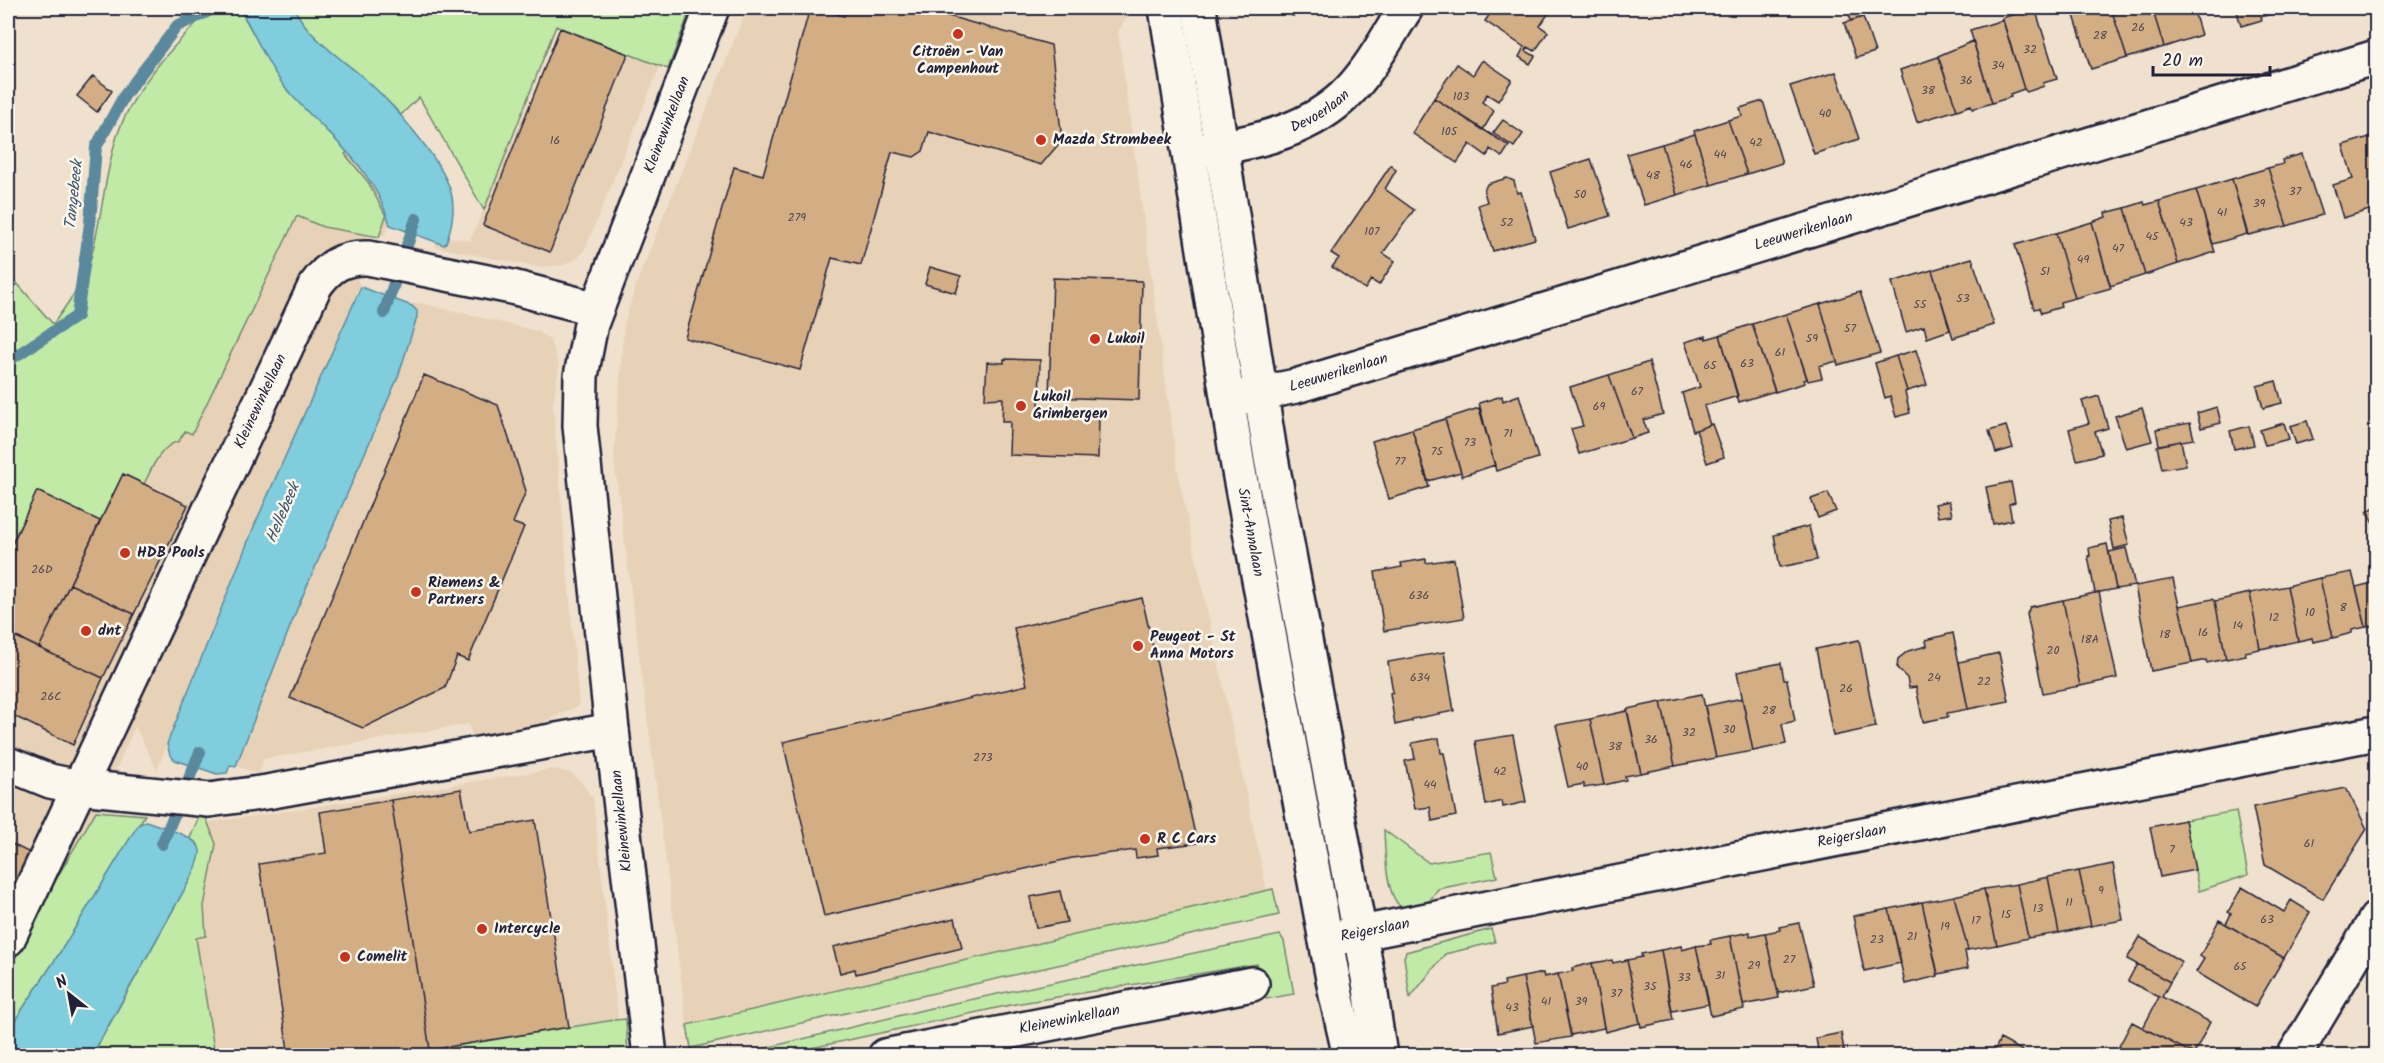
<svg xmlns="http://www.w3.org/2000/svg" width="2384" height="1063" font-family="Kalam,sans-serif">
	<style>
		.built { fill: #e7d2b7 }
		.green { fill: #c1eaa6; stroke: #728670; stroke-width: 1.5 }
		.water { fill: #80cdde; stroke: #5a899d; stroke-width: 1.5 }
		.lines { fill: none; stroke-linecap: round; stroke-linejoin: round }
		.stream { stroke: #5a899d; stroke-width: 12 }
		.building { fill: #d3ae85; stroke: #22223b; stroke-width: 1.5 }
		.street-casing { stroke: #22223b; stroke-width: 38 }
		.secondary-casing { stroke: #22223b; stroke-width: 38 }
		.street { stroke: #fbf7ec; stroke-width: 33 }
		.secondary { stroke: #fbf7ec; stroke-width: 33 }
		.poi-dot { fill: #c8321e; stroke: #fbf7ec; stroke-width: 2 }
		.labels { text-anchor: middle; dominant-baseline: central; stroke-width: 5; stroke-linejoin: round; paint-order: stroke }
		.number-label { font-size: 12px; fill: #4e454e }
		.poi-label { font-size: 15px; font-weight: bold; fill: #22223b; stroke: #fbf7ec; text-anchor: start }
		.street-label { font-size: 15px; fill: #22223b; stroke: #fbf7ec }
		.water-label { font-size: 16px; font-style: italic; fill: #3e556c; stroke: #fbf7ec }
	</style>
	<rect width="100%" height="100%" fill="#efe1cd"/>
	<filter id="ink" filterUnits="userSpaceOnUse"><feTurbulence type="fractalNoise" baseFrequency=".0167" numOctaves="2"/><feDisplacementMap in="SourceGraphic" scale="12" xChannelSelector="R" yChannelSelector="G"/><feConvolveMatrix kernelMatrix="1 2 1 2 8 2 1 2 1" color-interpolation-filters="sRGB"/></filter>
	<g filter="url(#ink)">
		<path class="built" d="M211 8H239L371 182 384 204 390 222 384 236 368 233 356 277 361 287 255 524 157 770 135 726 92 826 59 954 8 1031V361L52 326 72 299 89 263 137 96 164 59Z
			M570 8H684L585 249 577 259 563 265 538 267 435 247 437 243 444 245 448 237 470 241Z
			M747 8H1125L1127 17 1118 32 1179 479 1267 891 687 1025 614 459 624 324 637 282Z
			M420 303 537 331 549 339 555 353 559 367 553 405 579 706 543 722V725L472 736 469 724 264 759 258 774 236 766 297 609 398 377 412 306 411 304Z
			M554 769 571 773 581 782 593 798 620 1037 520 1056H92L193 874 195 841 190 838 195 824 263 815Z"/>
		<path class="green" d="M211 8H239L265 54 287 90 348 151 345 154 368 182 386 216 379 237 323 227 297 216 192 434 185 431 179 441C160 446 152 468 144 484L123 474 100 521 37 492 12 543 8 540V273L53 324C67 305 82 284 90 261 102 220 104 176 117 136 134 86 175 44 211 8Z
			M294 8H691L668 69 556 26 484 210 419 97 401 115C372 81 311 45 294 8Z
			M96 811 145 815 59 954 8 1031V954L16 957 42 903Z
			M2236 811 2248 875 2199 891 2185 820Z
			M199 817 206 818 216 844 204 906 206 936 196 938 215 1055 92 1056 193 874 198 844 190 838Z
			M1384 830 1429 863 1491 852 1497 877 1438 889 1428 903 1403 908C1385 899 1385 849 1384 830Z
			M1273 889 1279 915 691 1048 687 1025Z
			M1491 929 1495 942 1445 954 1410 998 1404 957 1406 952Z
			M1280 935 1284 941 1294 994 1266 999 1257 964 1015 1004 779 1055 732 1056 931 1008Z
			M626 1019 628 1056H395L614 1020Z"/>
		<path class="water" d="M239 8H294C307 35 336 55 358 73 386 96 446 162 452 197 455 213 451 228 446 243L444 245 390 225C373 164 326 135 288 91 267 66 256 35 239 8Z
			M361 287 412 306 417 311V317L398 377 297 609 236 766 230 765 227 773 217 774 175 760 170 755 167 744 255 524Z
			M146 821C159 826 198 836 200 850 201 858 196 867 193 874L92 1055H8V1031L59 954 138 825Z"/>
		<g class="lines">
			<path class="stream" d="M384 313 416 219
				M8 361 77 316 90 223 96 147 124 96 177 26 215 8
				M162 844 200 752"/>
		</g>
		<path class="building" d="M810 8H817L844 16 847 8H920L1051 45 1062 140 1041 165 929 132 923 151 914 157 892 152 861 265 832 258 800 370 685 338 734 167 763 175Z
			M1290 8H1330L1331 9 1292 16Z
			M1494 8H1544L1550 11 1540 26 1548 32 1535 51 1528 47 1526 51 1535 56 1530 64 1519 57 1524 47 1485 21Z
			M1847 8H1860L1863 17 1851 21Z
			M2035 8 2057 79 2043 83 2044 86 2027 92 2024 89 2002 18Z
			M2088 8H2111L2127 58 2091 69 2073 12Z
			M2111 8H2152L2164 47 2127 58Z
			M2152 8H2193L2201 35 2164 47Z
			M2236 8H2274L2276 12 2261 17 2262 20 2241 26Z
			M1863 17 1875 52 1856 58 1844 23Z
			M2003 20 2024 89 2010 94 2011 97 1992 103 1970 30Z
			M560 28 628 54 550 252 483 225Z
			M1973 41 1992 103 1972 109 1971 105 1957 110 1938 56Z
			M1938 57 1957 110 1917 122 1900 70Z
			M1482 60 1512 80 1498 101 1487 94 1482 102 1494 111 1483 130 1434 98 1457 64 1473 75Z
			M1836 72 1859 139 1814 154 1790 86Z
			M93 76 112 91 97 112 77 96Z
			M1434 98 1509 146 1502 157 1490 149 1487 156 1470 144 1457 163 1412 133Z
			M1763 101 1782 163 1747 174 1728 120 1742 116 1740 108Z
			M1503 120 1523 134 1514 147 1493 133Z
			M1728 120 1747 174 1711 185 1694 131Z
			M1695 134 1711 185 1677 195 1662 144Z
			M2376 135V208L2343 218 2333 185 2353 179 2343 145Z
			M1662 144 1677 195 1644 205 1627 154Z
			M2302 154 2322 215 2287 226 2268 168 2283 164 2282 160Z
			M1591 159 1610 216 1568 229 1550 172Z
			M1391 165 1396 170 1385 189 1414 210 1383 253 1395 261 1379 285 1371 280 1365 289 1332 267 1339 258 1331 253Z
			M2268 168 2287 226 2248 235 2232 179Z
			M1507 178 1514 181 1517 193 1521 192 1535 239 1493 251 1478 205 1487 202 1484 191 1487 184Z
			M2232 179 2247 234 2213 244 2196 190Z
			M2196 190 2215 252 2178 264 2159 201Z
			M2159 201 2178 264 2145 275 2125 208 2144 202 2145 205Z
			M2125 208 2145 275 2110 286 2092 222 2106 217 2105 213Z
			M2092 222 2111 288 2075 298 2056 233Z
			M2056 233 2075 298 2060 302 2061 307 2041 313 2039 308 2034 309 2015 245Z
			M1972 258 1994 325 1953 338 1932 270Z
			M930 267 961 276 956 293 925 284Z
			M1932 270 1950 330 1927 338 1924 326 1906 332 1892 282Z
			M1053 278 1142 281 1139 400 1049 397Z
			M1860 292 1880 353 1838 365 1820 304Z
			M1820 304 1837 361 1819 366 1822 378 1808 381 1786 314Z
			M1786 314 1807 379 1804 380 1805 383 1775 392 1752 324Z
			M1752 324 1775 391 1739 402 1720 335Z
			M1720 335 1738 396 1704 406 1710 425 1693 431 1682 393 1700 387 1685 342 1706 336V339Z
			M1916 350 1927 385 1907 391 1896 356Z
			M1896 356 1907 391 1905 392 1910 413 1896 417 1890 396 1885 398 1875 363Z
			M1004 359 1040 360 1039 414 1099 416 1098 458 1009 455 1010 422H1002L1003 398 985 399 987 362 1004 363Z
			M1649 362 1663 414 1643 420 1648 433 1632 438 1609 375Z
			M424 375 498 405 526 491 513 523 524 527 468 661 457 656 445 688 363 728 290 698Z
			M1609 375 1632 438 1579 454 1571 429 1583 426 1570 387Z
			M2276 381 2282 403 2263 408 2257 386Z
			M1519 395 1538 458 1496 471 1479 403 1502 396 1503 401Z
			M2099 396 2108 428 2095 432 2102 454 2077 460 2069 429 2089 423 2082 401Z
			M2217 407 2221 423 2201 428 2197 413Z
			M1479 408 1495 465 1462 476 1445 419Z
			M2142 408 2152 441 2126 448 2115 416Z
			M1445 419 1461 472 1428 481 1412 429Z
			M2307 421 2313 439 2296 444 2290 426Z
			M2190 423 2194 439 2159 445 2156 429Z
			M2284 423 2289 439 2265 445 2260 430Z
			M1712 424 1724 457 1707 463 1696 430Z
			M2006 426 2013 448 1996 453 1989 431Z
			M2249 426 2254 445 2234 449 2230 431Z
			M1412 429 1429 487 1389 499 1372 441Z
			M2181 441 2186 465 2162 469 2157 446Z
			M123 474 188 505 134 614 70 584Z
			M2011 482 2015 502 2009 504 2012 520 1993 524 1986 487Z
			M37 491 100 521 39 648 8 633V553Z
			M1828 493 1836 511 1818 518 1811 499Z
			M1949 501 1952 515 1938 517 1935 504Z
			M2376 506V529L2367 512Z
			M2122 518 2129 545 2114 549 2108 521Z
			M1809 526 1817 560 1780 567 1774 535Z
			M2107 544 2116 589 2095 593 2088 556H2090L2089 548Z
			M2126 548 2135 586 2116 589 2109 552Z
			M1426 559V563L1454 559 1464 618 1384 631 1375 572 1402 567 1401 563Z
			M2352 572 2366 627 2352 630V633L2333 638 2320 578Z
			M2320 578 2333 638 2313 642 2312 638 2298 641 2287 586Z
			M2173 579 2192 663 2151 671 2135 586Z
			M2376 582V625L2366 627 2356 587Z
			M70 584 134 614 103 678 39 648Z
			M2287 586 2298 641 2260 649 2250 593Z
			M2099 592 2117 678 2080 686 2063 600Z
			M2250 593 2260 649 2245 652 2246 655 2226 659 2215 601Z
			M1142 598 1197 843 1157 848 1158 855 1136 858 1135 850 1072 858 824 916 783 742 1027 685 1014 628Z
			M2212 599 2215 601 2226 659 2207 663 2206 660 2192 663 2179 606Z
			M2063 600 2080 686 2043 693 2027 614 2030 607Z
			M8 633 103 678 73 745 8 713Z
			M1953 633 1968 709 1947 713 1948 717 1923 722 1916 687 1909 688 1907 678 1897 668 1898 659 1908 651 1927 646 1926 640Z
			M1859 640 1876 727 1833 736 1816 649Z
			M1444 652 1454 711 1412 719V721L1395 725 1390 693 1393 692 1388 662Z
			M1999 653 2009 701 1968 709 1959 662Z
			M1781 663 1784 680H1787L1795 721 1782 724 1786 744 1753 751 1737 672Z
			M1702 694 1716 758 1675 766 1661 702Z
			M1742 698 1753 751 1716 758 1705 706Z
			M1661 702 1675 766 1641 773 1627 709Z
			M1627 711 1641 773 1625 776 1626 780 1604 785 1590 719Z
			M1590 719 1604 785 1584 788V784L1568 787 1559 747 1561 746 1556 725Z
			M1513 735 1526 802 1503 807 1502 801 1486 805 1475 741Z
			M1439 738 1441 753H1444L1456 816 1432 821 1430 807 1415 809 1405 761 1415 759 1412 743Z
			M2346 788 2367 829 2323 899 2265 865 2253 807Z
			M461 789 469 831 535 820 569 1027 430 1050 391 800Z
			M391 800 430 1050 395 1056H289L259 864 326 853 320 812Z
			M2185 820 2195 870 2160 877 2150 827Z
			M8 842 34 855 8 909Z
			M2113 864 2123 920 2091 926 2079 871Z
			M2079 871 2091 926 2059 933 2048 877Z
			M2048 877 2059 933 2028 938 2017 884Z
			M2017 884 2028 938 1997 945 1984 889Z
			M2242 887 2284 912 2291 900 2310 912 2284 958 2226 924 2231 914 2228 912Z
			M1984 889 1997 945 1968 950 1954 896Z
			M1060 891 1067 922 1036 928 1030 897Z
			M1954 896 1968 950 1965 951 1968 968 1938 974 1922 902Z
			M1922 902 1938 976 1905 984 1889 909Z
			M1889 909 1901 963 1864 971 1853 916Z
			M955 918 962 948 856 974 855 969 840 973 833 947Z
			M2219 920 2284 958 2255 1007 2196 972 2204 959 2200 956Z
			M1799 923 1814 985 1778 993 1765 933 1780 930 1779 927Z
			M1750 932V936L1765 933 1779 998 1743 1005 1730 936Z
			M1730 936 1744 1009 1711 1016 1696 946 1711 944 1710 940Z
			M2140 937 2182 962 2170 982 2127 959Z
			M1681 946 1682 950 1696 946 1709 1004 1672 1011 1661 950Z
			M1661 950 1673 1020 1641 1027 1627 960 1642 957 1641 954Z
			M1612 960 1613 963 1627 960 1640 1023 1605 1032 1592 963Z
			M1592 963 1604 1028 1571 1035 1558 974 1573 971 1572 968Z
			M2137 964 2170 982 2162 997 2210 1022 2194 1054 2143 1028 2159 997 2128 981Z
			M1543 973 1544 977 1558 974 1571 1037 1536 1043 1523 977Z
			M1523 977 1533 1026 1498 1033 1491 988 1505 985 1504 981Z
			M2132 1022 2194 1054 2193 1056H2123L2116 1052Z
			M1841 1033 1845 1056H1819L1816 1038Z
			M2000 1039 2023 1051 2021 1056H1992Z"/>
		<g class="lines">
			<g class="street-casing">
				<g id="street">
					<path id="s1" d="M1194 152C1245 144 1303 134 1343 97 1369 73 1387 37 1406 8"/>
					<path id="s2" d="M1232 399 1296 386 2376 57"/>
					<path d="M8 764 50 781 79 787 209 800 267 792 612 730"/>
					<path id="s3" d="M8 939 315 286C329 266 343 257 368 258L512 287 596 309"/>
					<path id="s4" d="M1326 940 2376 733"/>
					<path id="s5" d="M650 1056 612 730 580 426 581 376 591 324 712 8"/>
					<path id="s6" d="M885 1056 1252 984"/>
				</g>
			</g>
			<g class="secondary-casing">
				<g id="secondary">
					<path id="s7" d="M1166 8 1238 466 1336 995 1350 1056"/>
					<path d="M1199 8 1271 458 1370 988 1380 1056"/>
					<path d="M2294 1056 2376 919"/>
				</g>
			</g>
			<use href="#street" class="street"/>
			<use href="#secondary" class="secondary"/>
		</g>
	</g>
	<g class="poi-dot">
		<circle cx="958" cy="34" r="6"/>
		<circle cx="1041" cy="140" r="6"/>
		<circle cx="1095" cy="339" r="6"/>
		<circle cx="1021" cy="406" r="6"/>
		<circle cx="125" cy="553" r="6"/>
		<circle cx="416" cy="592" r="6"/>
		<circle cx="86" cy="631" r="6"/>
		<circle cx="1138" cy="646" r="6"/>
		<circle cx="1145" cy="839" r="6"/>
		<circle cx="482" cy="929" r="6"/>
		<circle cx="345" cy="957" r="6"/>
	</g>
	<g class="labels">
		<g class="number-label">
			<text x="2138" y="27">26</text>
			<text x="2100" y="35">28</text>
			<text x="2030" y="49">32</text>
			<text x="1998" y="65">34</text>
			<text x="1966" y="80">36</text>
			<text x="1928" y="90">38</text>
			<text x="1461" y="96">103</text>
			<text x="1825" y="113">40</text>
			<text x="1449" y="131">105</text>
			<text x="555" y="140">16</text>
			<text x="1756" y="142">42</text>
			<text x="1720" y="154">44</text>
			<text x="1686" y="164">46</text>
			<text x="1653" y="175">48</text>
			<text x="2295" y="191">37</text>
			<text x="1580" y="194">50</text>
			<text x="2259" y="203">39</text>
			<text x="2222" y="212">41</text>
			<text x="797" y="217">279</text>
			<text x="1507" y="222">52</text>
			<text x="2186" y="222">43</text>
			<text x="1372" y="231">107</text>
			<text x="2152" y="236">45</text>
			<text x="2118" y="248">47</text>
			<text x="2083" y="259">49</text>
			<text x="2045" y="271">51</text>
			<text x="1963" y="298">53</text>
			<text x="1920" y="304">55</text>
			<text x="1850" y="328">57</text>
			<text x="1812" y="338">59</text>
			<text x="1780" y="352">61</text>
			<text x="1747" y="363">63</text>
			<text x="1710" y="365">65</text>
			<text x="1637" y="391">67</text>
			<text x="1599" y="406">69</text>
			<text x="1508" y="433">71</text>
			<text x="1470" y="442">73</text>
			<text x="1437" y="451">75</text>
			<text x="1400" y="461">77</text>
			<text x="42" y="569">26D</text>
			<text x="1419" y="595">636</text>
			<text x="2343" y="607">8</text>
			<text x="2310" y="612">10</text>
			<text x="2274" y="617">12</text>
			<text x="2238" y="625">14</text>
			<text x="2203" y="632">16</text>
			<text x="2165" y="634">18</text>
			<text x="2090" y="639">18A</text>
			<text x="2053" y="650">20</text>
			<text x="1420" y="677">634</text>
			<text x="1934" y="677">24</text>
			<text x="1984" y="681">22</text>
			<text x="1846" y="688">26</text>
			<text x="51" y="696">26C</text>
			<text x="1769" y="710">28</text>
			<text x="1729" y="729">30</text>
			<text x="1689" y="732">32</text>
			<text x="1651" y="739">36</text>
			<text x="1615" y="746">38</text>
			<text x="983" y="757">273</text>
			<text x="1582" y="766">40</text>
			<text x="1500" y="771">42</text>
			<text x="1430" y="784">44</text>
			<text x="2309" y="843">61</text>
			<text x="2172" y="849">7</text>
			<text x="2101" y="890">9</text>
			<text x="2069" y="902">11</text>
			<text x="2038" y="908">13</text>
			<text x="2006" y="914">15</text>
			<text x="2267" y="919">63</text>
			<text x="1976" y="920">17</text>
			<text x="1945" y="926">19</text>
			<text x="1912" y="936">21</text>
			<text x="1877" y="939">23</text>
			<text x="1789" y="959">27</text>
			<text x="1754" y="965">29</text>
			<text x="2240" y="966">65</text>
			<text x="1720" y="975">31</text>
			<text x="1684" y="977">33</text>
			<text x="1650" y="986">35</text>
			<text x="1616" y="993">37</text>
			<text x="1546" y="1001">41</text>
			<text x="1581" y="1001">39</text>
			<text x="1512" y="1007">43</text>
		</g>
		<g class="poi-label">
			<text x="958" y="52" text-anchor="middle">Citroën - Van<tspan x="958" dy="17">Campenhout</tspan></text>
			<text x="1053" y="140">Mazda Strombeek</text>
			<text x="1107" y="339">Lukoil</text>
			<text x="1033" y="397">Lukoil<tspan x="1033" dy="17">Grimbergen</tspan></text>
			<text x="137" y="553">HDB Pools</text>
			<text x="428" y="583">Riemens &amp;<tspan x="428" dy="17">Partners</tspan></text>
			<text x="98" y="631">dnt</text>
			<text x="1150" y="637">Peugeot - St<tspan x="1150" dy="17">Anna Motors</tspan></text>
			<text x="1157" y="839">R C Cars</text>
			<text x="494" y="929">Intercycle</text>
			<text x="357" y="957">Comelit</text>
		</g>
		<g class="street-label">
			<text stroke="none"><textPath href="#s1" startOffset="134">Devoerlaan</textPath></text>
			<text stroke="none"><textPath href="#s5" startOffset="950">Kleinewinkellaan</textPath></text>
			<text stroke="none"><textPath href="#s2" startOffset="596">Leeuwerikenlaan</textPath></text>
			<text stroke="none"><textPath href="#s2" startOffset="110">Leeuwerikenlaan</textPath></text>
			<text stroke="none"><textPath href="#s3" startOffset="594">Kleinewinkellaan</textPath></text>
			<text stroke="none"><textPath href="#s7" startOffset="531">Sint-Annalaan</textPath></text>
			<text transform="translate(622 821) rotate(-96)">Kleinewinkellaan</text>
			<text stroke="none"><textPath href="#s4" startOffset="536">Reigerslaan</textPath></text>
			<text stroke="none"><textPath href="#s4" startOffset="50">Reigerslaan</textPath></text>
			<text stroke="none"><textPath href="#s6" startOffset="188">Kleinewinkellaan</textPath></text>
		</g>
		<g class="water-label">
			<text transform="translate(74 195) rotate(-84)">Tangebeek</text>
			<text transform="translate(283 513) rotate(-67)">Hellebeek</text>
		</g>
	</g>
	<rect width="2384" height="1063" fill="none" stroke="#fbf7ec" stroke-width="30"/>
	<rect x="15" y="15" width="2354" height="1033" fill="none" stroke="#22223b" stroke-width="2" filter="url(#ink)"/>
	<g transform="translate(69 994) rotate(329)" stroke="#fbf7ec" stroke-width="4.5" paint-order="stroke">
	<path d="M0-4.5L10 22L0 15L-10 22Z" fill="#22223b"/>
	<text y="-9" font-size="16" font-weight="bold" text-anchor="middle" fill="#22223b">N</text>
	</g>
	<path d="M2153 66v9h117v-9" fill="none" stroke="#22223b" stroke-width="3"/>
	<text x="2162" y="66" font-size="18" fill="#22223b" stroke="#fbf7ec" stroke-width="4.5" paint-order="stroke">20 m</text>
</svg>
